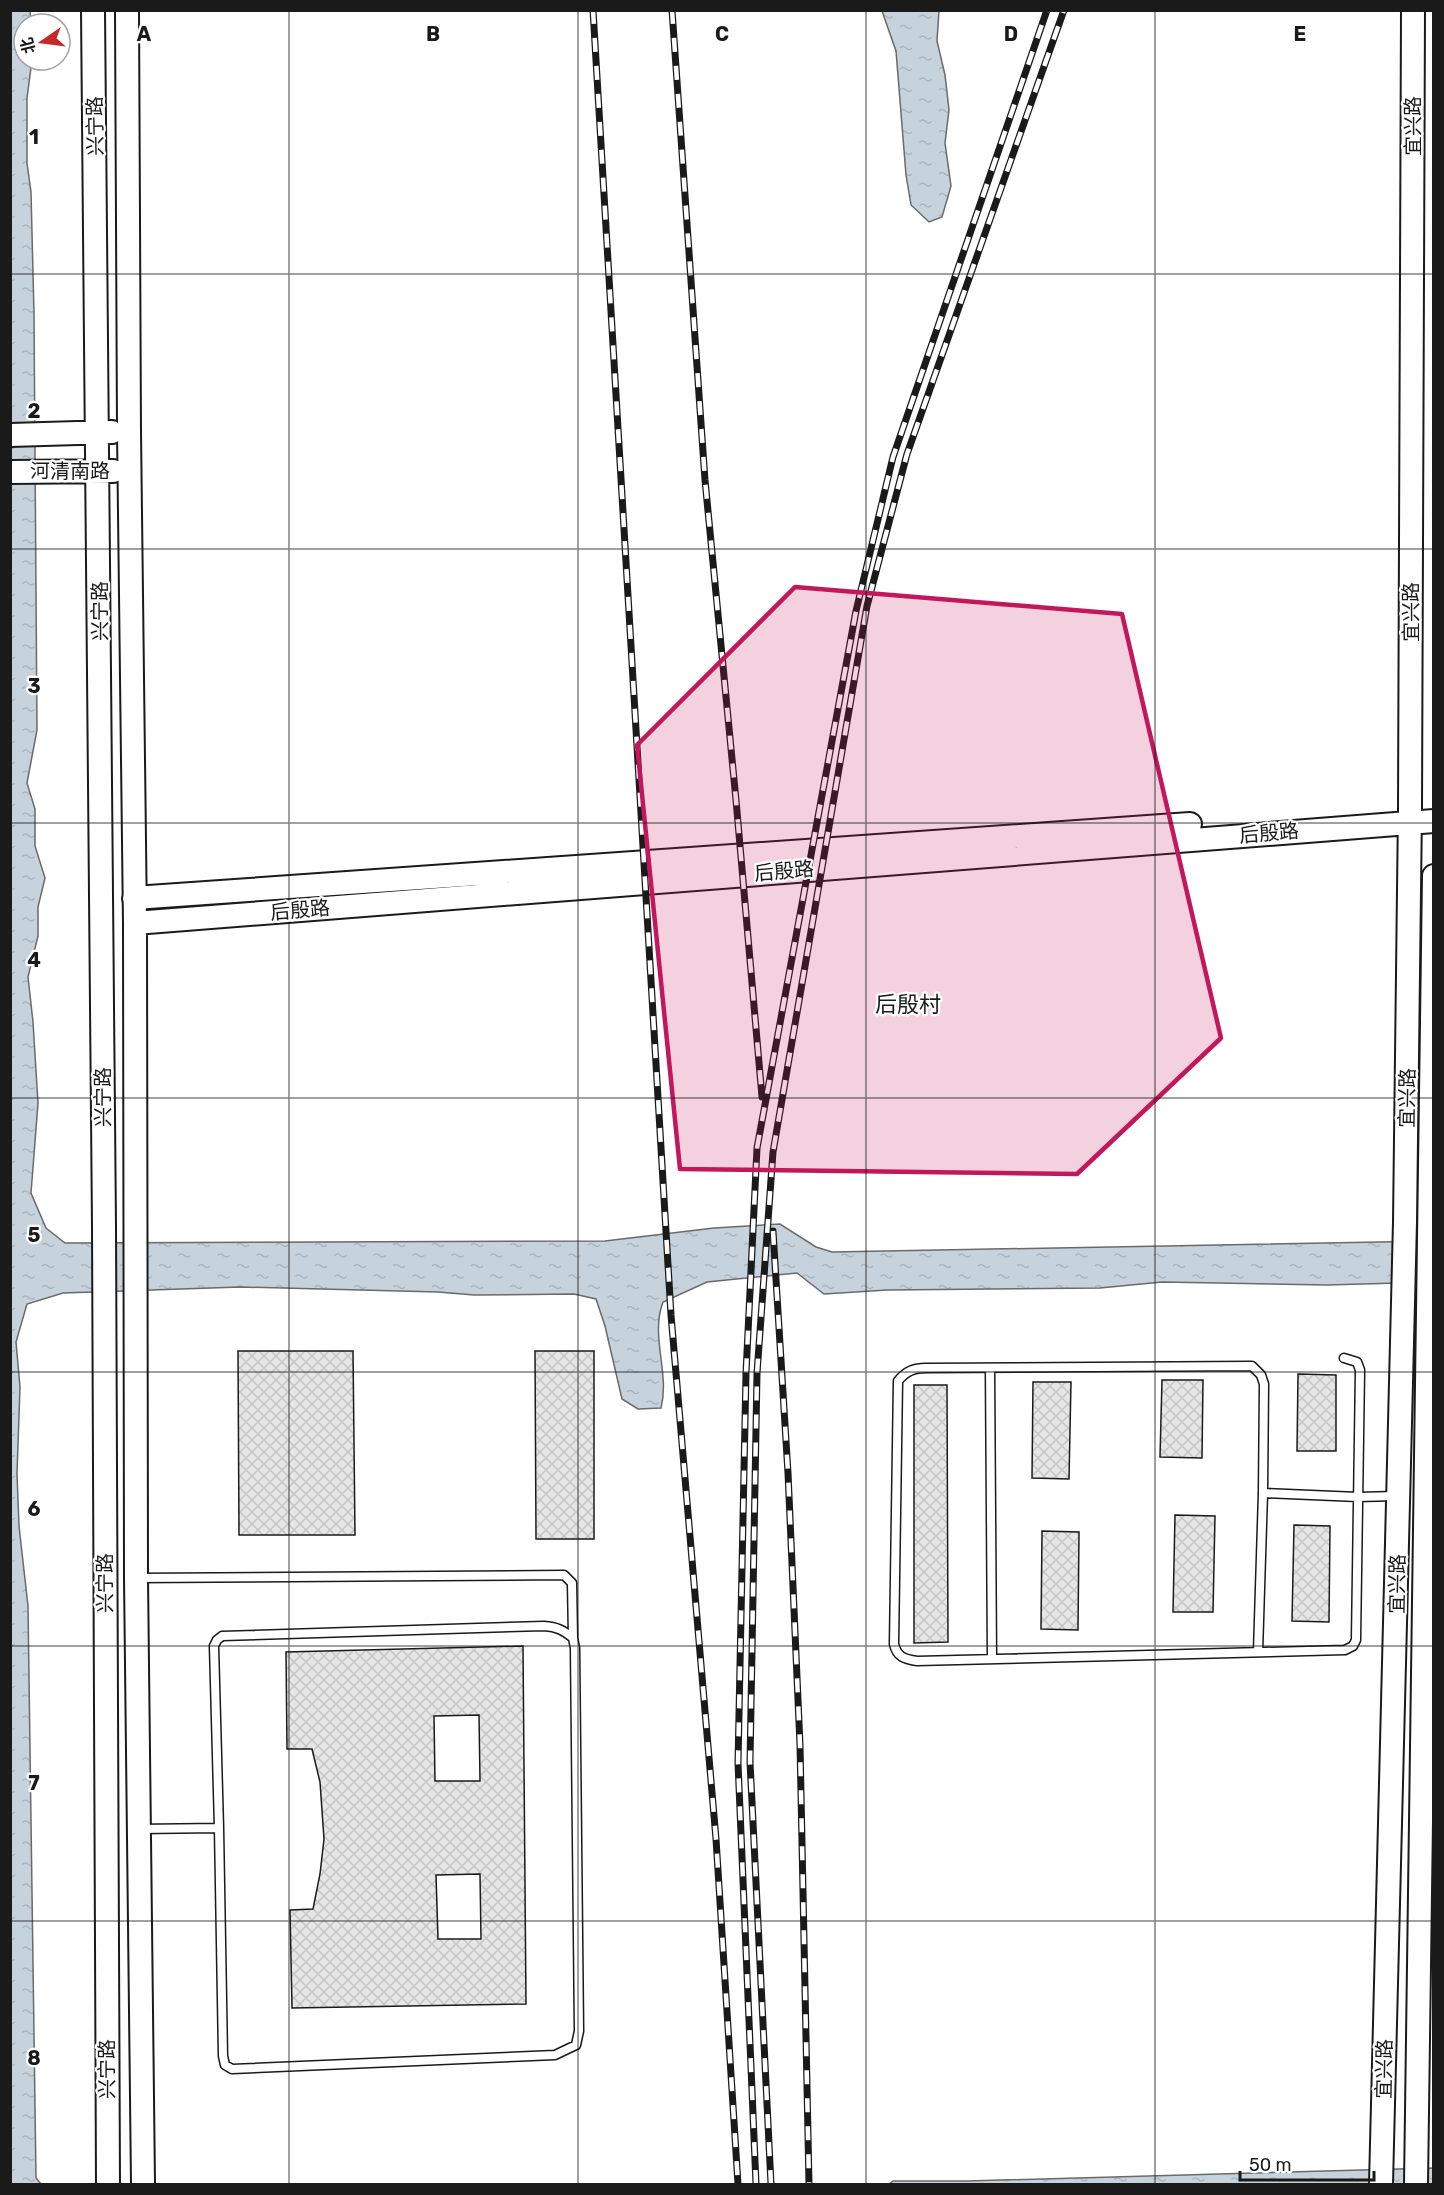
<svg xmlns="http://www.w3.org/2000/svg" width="1444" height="2195" font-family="Rubik,'Noto Sans SC',sans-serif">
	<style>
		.water { fill: url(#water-ripples); stroke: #6a6a6a; stroke-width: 1.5 }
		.building { fill: url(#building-cross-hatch); stroke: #1a1a1a; stroke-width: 1.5; fill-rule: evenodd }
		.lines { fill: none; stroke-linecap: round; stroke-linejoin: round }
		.lane-casing { stroke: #1a1a1a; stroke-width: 11 }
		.secondary-casing { stroke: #1a1a1a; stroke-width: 26 }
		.lane { stroke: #fff; stroke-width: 8 }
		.secondary { stroke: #fff; stroke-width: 22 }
		.rail-casing { stroke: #1a1a1a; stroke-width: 7 }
		.rail { stroke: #fff; stroke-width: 4.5; stroke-dasharray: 14; stroke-linecap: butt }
		.marked { fill: #c2185b; fill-opacity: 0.2; stroke: #c2185b; stroke-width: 4.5; stroke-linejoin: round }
		.grid { fill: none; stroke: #1a1a1a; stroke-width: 1.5; stroke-opacity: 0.55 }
		.labels { text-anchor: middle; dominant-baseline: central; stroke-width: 4.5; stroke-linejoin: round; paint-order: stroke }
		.street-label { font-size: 20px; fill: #1a1a1a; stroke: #fff }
		.quarter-label { font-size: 22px; fill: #1a1a1a; stroke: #fff }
		.grid-label { font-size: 20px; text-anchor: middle; font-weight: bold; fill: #1a1a1a; stroke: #fff; stroke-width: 4.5; stroke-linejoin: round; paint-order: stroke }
	</style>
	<defs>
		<pattern id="water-ripples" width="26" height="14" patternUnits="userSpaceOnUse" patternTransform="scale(1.5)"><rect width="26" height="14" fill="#c6d2dc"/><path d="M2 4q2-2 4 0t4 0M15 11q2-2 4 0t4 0" fill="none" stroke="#aab4bc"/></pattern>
		<pattern id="building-cross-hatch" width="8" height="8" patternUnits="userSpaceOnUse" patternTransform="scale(1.5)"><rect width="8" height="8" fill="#e6e6e6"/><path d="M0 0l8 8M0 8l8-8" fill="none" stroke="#c5c5c5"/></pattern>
	</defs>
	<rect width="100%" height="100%" fill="#fff"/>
	<path class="water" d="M30 10 31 24H24V60H32L27 98V163L31 192 34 313 37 730 27 783 35 809V846L45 878 38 907V936L28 977 33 1022 38 1103 31 1193 46 1228 65 1243 605 1241 714 1228 780 1224 816 1247 832 1252 1433 1241 1434 1282 1327 1285 1162 1282 1100 1288 887 1290 824 1294 797 1273 707 1282 663 1302C650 1336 670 1373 661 1408L638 1409 622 1399 605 1326 596 1299 574 1294 474 1295 438 1292 240 1287 63 1293 27 1304 16 1342 20 1387 17 1474 19 1526 28 1606 36 2178 41 2184H11L10 11Z
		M882 11H939L937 41 945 75 949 110 945 143 951 186 942 217 929 222 911 205 906 175 896 51Z
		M1434 2168 1433 2184H889L893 2181H967Z"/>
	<path class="building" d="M238 1351H353L355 1535H239Z
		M535 1351H594V1539H536Z
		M1298 1374 1336 1375V1451H1297Z
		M1162 1380H1203L1202 1458 1160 1457Z
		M1033 1382H1071L1069 1479 1032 1478Z
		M914 1385H947L948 1642 914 1643Z
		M1175 1515 1215 1516 1213 1612H1173Z
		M1294 1525 1330 1526 1329 1622 1292 1621Z
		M1042 1531 1079 1532 1078 1630 1041 1629Z
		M523 1646 526 2004 292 2008 290 1910 313 1909 320 1874 324 1839 320 1782 312 1749H287L286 1652ZM479 1715 480 1781H435L434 1716ZM480 1874 481 1939H438L436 1875Z"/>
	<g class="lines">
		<g class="lane-casing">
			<path id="lane" d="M990 1368 992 1659
				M1263 1493 1358 1497 1396 1496
				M136 1578 564 1575 572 1583 573 1638
				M1258 1652 1263 1493 1264 1384 1261 1375 1252 1366 926 1368C914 1368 906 1371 898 1381L894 1644C897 1657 904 1659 917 1661L1345 1650 1353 1646 1356 1640 1360 1370 1357 1362 1344 1358
				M139 1829 219 1828 223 2056 225 2065 232 2069 555 2055 576 2045 579 2031 575 1648 573 1638C563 1630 557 1627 544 1626L222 1636 217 1640 214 1646 219 1828"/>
		</g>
		<g class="secondary-casing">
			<path id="secondary" d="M93 10 104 1226 108 2184
				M127 10 129 431 135 923 136 1578 143 2184
				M10 435 112 432
				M10 472 113 471
				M134 898 1190 824
				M135 923 1434 821
				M1381 2184 1405 1222 1410 808 1413 10
				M1416 2184 1434 876"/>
		</g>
		<use href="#lane" class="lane"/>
		<use href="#secondary" class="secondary"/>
		<g class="rail-casing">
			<path id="rail" d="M593 10 671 1315 716 1839 738 2184
				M672 10 705 480 736 800 762 1097
				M773 1231 788 1473 800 1745 809 2184
				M756 2184 738 1763 746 1373 757 1148 856 611 893 457 1047 10
				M771 2184 750 1762 757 1373 773 1152 867 606 907 454 1064 10"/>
		</g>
		<use href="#rail" class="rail"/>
	</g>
	<path class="marked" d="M795 587 1122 614 1221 1038 1077 1174 680 1169 637 745Z"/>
	<path class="grid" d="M289 10V2184M578 10V2184M866 10V2184M1155 10V2184M10 274H1434M10 549H1434M10 823H1434M10 1098H1434M10 1372H1434M10 1646H1434M10 1921H1434"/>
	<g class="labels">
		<g class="street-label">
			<text transform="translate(95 126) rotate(-91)">兴宁路</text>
			<text transform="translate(1413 126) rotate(-90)">宜兴路</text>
			<text x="70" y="471">河清南路</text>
			<text transform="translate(100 611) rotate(-90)">兴宁路</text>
			<text transform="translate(1411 612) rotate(-90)">宜兴路</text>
			<text transform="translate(1269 833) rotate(-5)">后殷路</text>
			<text transform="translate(784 871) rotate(-5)">后殷路</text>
			<text transform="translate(300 910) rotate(-5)">后殷路</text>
			<text transform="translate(103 1097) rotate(-90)">兴宁路</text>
			<text transform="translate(1407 1098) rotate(-89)">宜兴路</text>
			<text transform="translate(105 1583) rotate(-90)">兴宁路</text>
			<text transform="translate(1397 1584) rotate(-89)">宜兴路</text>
			<text transform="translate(107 2069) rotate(-90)">兴宁路</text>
			<text transform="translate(1384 2069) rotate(-89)">宜兴路</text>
		</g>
		<g class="quarter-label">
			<text x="908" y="1004">后殷村</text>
		</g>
	</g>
	<g class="grid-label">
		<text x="144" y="41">A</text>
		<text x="433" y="41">B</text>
		<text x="722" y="41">C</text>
		<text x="1011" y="41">D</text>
		<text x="1300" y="41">E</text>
		<text x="34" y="144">1</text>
		<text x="34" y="418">2</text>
		<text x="34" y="693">3</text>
		<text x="34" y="967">4</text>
		<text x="34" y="1242">5</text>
		<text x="34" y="1516">6</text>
		<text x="34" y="1790">7</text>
		<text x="34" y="2065">8</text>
	</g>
	<rect width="1444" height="2195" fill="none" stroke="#1a1a1a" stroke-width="24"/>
	<g transform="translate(42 42) rotate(256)"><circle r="28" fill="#ffffff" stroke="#a3a3a3" stroke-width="1.5"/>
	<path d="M0-4.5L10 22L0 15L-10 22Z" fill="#c62828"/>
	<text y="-9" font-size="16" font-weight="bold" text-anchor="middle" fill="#1a1a1a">北</text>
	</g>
	<path d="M1240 2171v9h134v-9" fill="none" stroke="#1a1a1a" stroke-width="3"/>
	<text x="1249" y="2171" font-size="18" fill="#1a1a1a" stroke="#ffffff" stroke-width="4.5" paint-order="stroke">50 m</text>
</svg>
